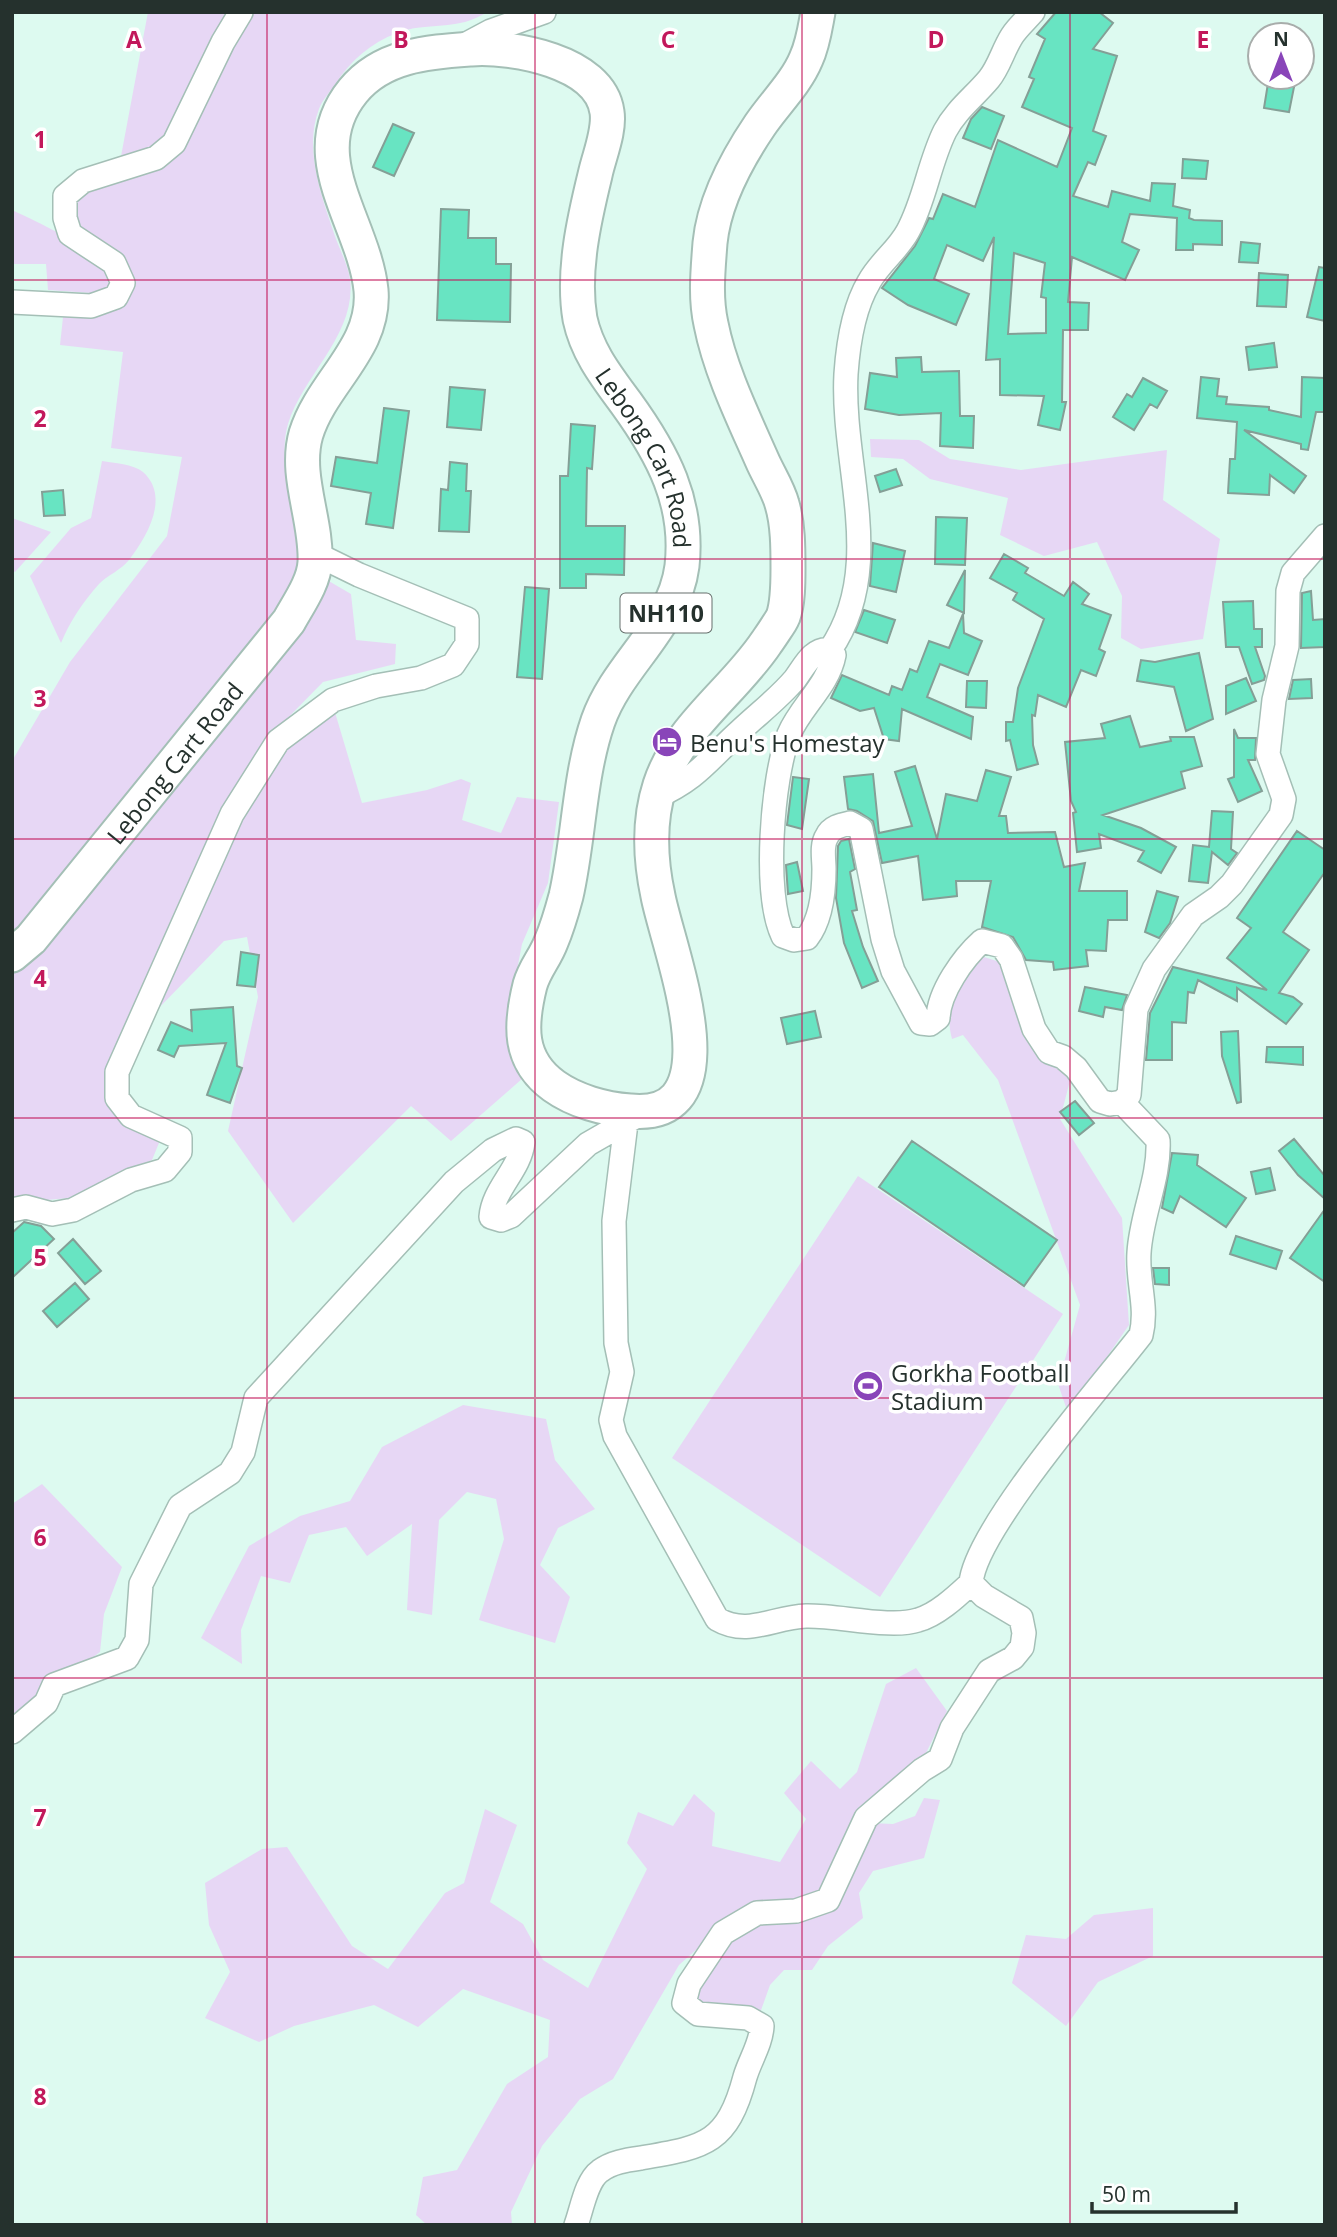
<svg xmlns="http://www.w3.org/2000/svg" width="1337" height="2237" font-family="'Open Sans',sans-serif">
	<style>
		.green { fill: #e7d7f5 }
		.building { fill: #68e4c2; stroke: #849f96; stroke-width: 2; fill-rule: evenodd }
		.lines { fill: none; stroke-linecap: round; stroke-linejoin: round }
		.minor-casing { stroke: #a4bfb6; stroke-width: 26 }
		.highway-casing { stroke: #a4bfb6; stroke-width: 37 }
		.minor { stroke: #fff; stroke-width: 23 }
		.highway { stroke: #fff; stroke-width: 33 }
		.grid { fill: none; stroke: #c2185b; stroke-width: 2; stroke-opacity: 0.55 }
		.labels { text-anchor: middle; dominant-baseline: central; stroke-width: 7; stroke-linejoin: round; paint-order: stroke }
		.shield { fill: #fff; stroke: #666f6c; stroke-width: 2 }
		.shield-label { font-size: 23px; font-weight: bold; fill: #25312d }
		.street-label { font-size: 24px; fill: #25312d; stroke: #fff }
		.poi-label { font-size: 24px; fill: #25312d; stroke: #fff; text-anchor: start }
		.grid-label { font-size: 23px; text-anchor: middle; font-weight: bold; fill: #c2185b; stroke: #fff; stroke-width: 7; stroke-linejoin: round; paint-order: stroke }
	</style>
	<rect width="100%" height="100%" fill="#ddfaf0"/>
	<path class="green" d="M148 12H235L171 141 119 167Z
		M249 12H489C481 15 473 20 465 22 442 28 419 24 397 33 371 43 351 60 336 83 331 91 322 100 319 109 303 150 323 200 336 239 341 252 348 266 350 279 357 334 303 375 288 424 275 469 304 516 299 561 296 581 286 598 277 615L12 945V761L70 662 167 536 182 457 111 448 123 352 60 345 64 308 127 283 73 232 68 197 163 160Z
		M12 210C58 232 81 241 115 281L105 294 48 290 46 264H12Z
		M870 439 919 440 950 459 1021 470 1167 450 1163 500 1220 539 1203 639 1141 649 1121 638 1122 596 1097 542 1044 556 1000 535 1008 498 930 479 903 459 871 457Z
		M102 461C114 463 133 464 143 472 171 497 146 538 129 560 121 570 108 575 99 584 83 602 70 621 61 643L30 576 71 528 91 518Z
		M12 518 51 532 15 572 12 570Z
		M327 580 351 594 356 640 396 644 395 664 323 682 273 733 113 1055 105 1083 115 1112 161 1138 152 1160 69 1198 12 1203V968Z
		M334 709 362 803 427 790 461 779 471 783 462 820 501 833 517 797 559 802 548 883 522 944 508 1017 509 1050 523 1078 451 1141 411 1106 293 1223 228 1131 258 997 247 937 224 941 153 1014 203 908 239 820 283 745Z
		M984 957 1003 963 1033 1048 1071 1077 1060 1119 1122 1218 1129 1325 1068 1413 1058 1384 1080 1305 998 1080 963 1035 952 1039C943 1006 958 979 984 957Z
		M858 1176 1063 1314 880 1597 672 1458Z
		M463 1405 546 1419 555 1460 595 1509 558 1528 540 1565 570 1597 555 1643 479 1620 504 1539 496 1499 467 1492 439 1520 432 1615 407 1610 412 1524 367 1556 346 1527 309 1535 290 1583 261 1576 241 1630 242 1664 201 1638 249 1546 300 1516 350 1501 382 1447Z
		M42 1484 122 1567 104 1614 100 1652 12 1718V1504Z
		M916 1668 947 1711 922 1761 823 1895 715 1933 679 1965 613 2079 580 2099 542 2146 511 2212 512 2225H427L416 2215 423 2177 457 2170 507 2084 548 2057 550 2020 463 1989 418 2027 374 2005 294 2026 259 2042 205 2018 230 1972 209 1925 205 1883 262 1849 287 1847 352 1946 388 1969 445 1893 464 1883 485 1809 517 1825 490 1902 523 1924 543 1960 588 1988 647 1869 627 1843 638 1812 673 1826 694 1794 715 1813 712 1846 780 1862 806 1819 784 1793 811 1761 840 1789 857 1772 886 1684Z
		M924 1798 940 1800 924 1858 873 1871 859 1893 863 1918 828 1946 812 1970H784L770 1985 760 2013 698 2005 695 1993 726 1942 749 1927 804 1915 871 1823 893 1824 915 1816Z
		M1153 1908V1956L1098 1982 1066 2026 1012 1983 1026 1935 1066 1939 1094 1915Z"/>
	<path class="building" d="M1056 12H1099L1113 23 1093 49 1117 56 1093 131 1106 136 1095 165 1088 162 1073 196 1108 207 1112 191 1150 201 1152 183 1175 184 1173 206 1190 210 1189 218 1194 220 1222 221V245L1193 244V250H1176L1177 218 1130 214 1122 242 1139 250 1125 280 1072 257 1068 302 1089 303 1088 330H1063L1062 402H1066L1060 430 1038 425 1044 396 1000 395V359L986 360 994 237 983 261 947 245 934 279 969 294 956 325 908 305 882 288 915 246 929 218 933 219 943 194 975 207 998 140 1057 167 1072 128 1022 107 1034 79 1029 77 1045 39 1037 34ZM1014 253 1045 263 1041 297 1046 298V333L1008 334Z
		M1269 77H1296L1289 112 1264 108Z
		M982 107 1004 116 991 149 963 138 971 119Z
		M393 124 414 133 394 176 373 167Z
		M1183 159 1208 161 1206 179 1182 178Z
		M441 209 469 210 468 238H496V264H511L510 322 437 320Z
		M1241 242 1260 244 1258 263 1239 262Z
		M1319 267 1325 268V321L1307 317Z
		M1259 273 1288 275 1286 307 1257 306Z
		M1274 343 1277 367 1249 370 1246 347Z
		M921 357 922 372 959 371 960 416H974L973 448 940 446 941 413 899 415 865 409 870 373 897 377 896 358Z
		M1201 377 1219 379 1217 396 1227 397 1226 404 1269 407V410L1301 417 1302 377 1325 378V412H1316L1308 450 1301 449V444L1244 430 1306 476 1294 493 1270 475 1269 495 1228 493 1230 459H1235L1237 422 1197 418Z
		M1143 378 1167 391 1157 408 1150 404 1134 430 1113 417 1127 394 1132 397Z
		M450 387 485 390 481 430 447 427Z
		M384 408 409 411 393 528 366 524 371 493 331 486 336 457 377 463Z
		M571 424 595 426 592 469 587 468 586 526H625L624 575 586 574V588H560V476H568Z
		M450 462 467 464 466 491H471L469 532 439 531 441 489 448 490Z
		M896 469 902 485 880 492 875 476Z
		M63 490 65 515 44 516 42 492Z
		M936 517 967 518 965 565 935 564Z
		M873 543 905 551 896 592 870 586Z
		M1004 554 1028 568 1025 573 1064 596 1073 582 1089 594 1082 604 1111 615 1099 649 1105 652 1096 676 1081 670 1066 707 1038 695 1035 716 1032 715 1033 745 1038 764 1017 770 1010 740 1006 741V722H1013L1018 688 1044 619 1013 600 1017 593 990 578Z
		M965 570 964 613 947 605Z
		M525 587 549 589 542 679 517 677Z
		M1311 591 1313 620 1325 619V647L1301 648 1302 593Z
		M1253 601 1254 629H1262V647H1255L1265 676 1264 680 1252 684 1239 647H1226L1223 602Z
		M864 610 895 620 887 643 855 632Z
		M963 614 964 633 982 641 968 675 940 664 927 697 973 717 971 739 902 709 899 741 884 739 874 708 860 711 831 698 842 675 889 695 892 686 902 690 910 669 917 672 929 641 949 648Z
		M1199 653 1213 719 1186 731 1174 687 1137 681 1141 660 1155 662Z
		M1246 678 1256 701 1226 714V686Z
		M1311 679 1312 698 1289 699 1293 680Z
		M967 681H987L986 708 966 707Z
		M1130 716 1140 747 1171 741 1170 737H1194L1202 766 1181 772 1185 788 1103 815 1141 828 1176 847 1161 873 1138 861 1144 851 1099 834 1101 848 1077 852 1073 813 1076 812 1071 801 1065 742 1105 738 1101 724Z
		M1234 729 1238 738H1256L1255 760H1248L1262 791 1238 802 1228 779 1234 777Z
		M915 766 937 839 946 794 977 801 986 770 1011 777 999 816H1006L1008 833 1055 832 1064 867 1085 863 1079 891H1127V920H1108L1106 951 1086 950 1088 966 1054 970 1053 962 1026 960 1013 937 982 927 991 881H956L957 896 923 900 918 856 882 863 873 821 857 811 848 809 844 777 873 774 879 833 912 826 895 772Z
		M793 777 809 779 802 829 787 825Z
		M1212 811 1233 812 1231 849 1237 853 1228 865 1212 852 1208 883 1189 881 1193 845 1209 847Z
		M1297 831 1325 850V872L1283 932 1309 950 1279 993 1293 997 1302 1004 1286 1024 1237 988V1001L1198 980 1194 993 1188 992 1186 1023 1172 1022V1060H1146L1150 1013 1173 967 1267 990 1227 958 1251 928 1237 918Z
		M849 839 855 869 850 872 857 910 852 911 863 947 878 981 862 988 844 943 836 898 838 846 841 841Z
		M797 862 803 891 788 894 786 865Z
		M1157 891 1178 897 1170 923 1159 938 1145 932Z
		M241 952 259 955 255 987 237 985Z
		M1085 987 1127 995 1122 1010 1105 1007 1103 1017 1079 1011Z
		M233 1007 237 1066 242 1068 230 1103 207 1095 226 1043 179 1046 174 1057 158 1050 171 1022 192 1031 191 1010Z
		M815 1011 821 1037 787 1044 781 1018Z
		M1238 1031 1241 1102 1237 1103 1222 1056 1221 1032Z
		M1267 1047H1303V1065L1266 1062Z
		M1075 1101 1094 1123 1079 1135 1060 1112Z
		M1294 1139 1325 1176V1199L1298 1175 1279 1151Z
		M912 1141 1057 1240 1024 1286 879 1187Z
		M1172 1153 1198 1155 1197 1165 1246 1198 1226 1227 1180 1196 1173 1213 1162 1208Z
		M1270 1168 1275 1190 1256 1194 1251 1172Z
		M1325 1209V1282L1290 1258Z
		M24 1222 41 1226 54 1239 12 1278V1233Z
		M1236 1236 1282 1251 1276 1269 1230 1254Z
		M73 1239 101 1271 85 1284 58 1253Z
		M1153 1268H1169V1285L1155 1284Z
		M75 1283 89 1299 57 1327 43 1311Z"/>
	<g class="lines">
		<g class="minor-casing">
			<path id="minor" d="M461 47 491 31 544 12
				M12 302 91 306 116 297 123 283 114 263 70 234 65 218V196L83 181 156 158 174 143 223 42 241 12
				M830 650C887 567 841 466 846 374 848 345 854 307 869 282 879 263 898 250 908 231 925 200 929 163 945 131 956 110 974 97 989 79 999 67 1003 50 1012 36 1017 28 1026 20 1033 12
				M656 797C697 779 708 760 740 731 758 714 779 698 795 679 804 667 813 647 830 650L834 655C828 686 801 706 789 734 772 778 763 894 783 936L794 940 807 938C821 920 824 891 824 869 824 859 821 845 827 836 831 827 841 825 850 823L861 829 883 939 893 971 921 1023 930 1024 938 1018C939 992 963 958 982 941L1002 946 1011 959 1034 1029 1049 1052 1063 1057 1076 1068 1100 1101 1110 1104 1122 1102 1129 1095 1136 1009 1154 969 1193 915 1219 897 1232 884 1281 815 1284 799 1268 754 1274 700 1287 646 1288 591 1293 573 1325 536
				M626 1123 614 1221 616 1343 622 1372 611 1420 615 1436 717 1619C748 1637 773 1617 806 1616 837 1615 891 1629 918 1620 937 1615 957 1596 971 1583
				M12 1210 26 1207 52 1214 73 1210 131 1180 165 1170 180 1152V1138L131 1116 117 1098V1072L232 814 278 741 333 700 376 686 421 678 453 665 467 644V619L359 575 314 553
				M12 1732 46 1703 54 1685 127 1658 137 1640 141 1584 180 1506 230 1473 243 1452 256 1398 454 1182 493 1150 516 1139 523 1142C520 1170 493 1189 491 1217L501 1220 511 1216 588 1144 642 1113
				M576 2225C582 2209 586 2181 600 2171 612 2162 627 2160 641 2158 704 2147 727 2145 745 2077 750 2060 761 2044 762 2026L748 2018 698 2014 684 2003 689 1984 723 1933 757 1913 796 1911 828 1900 866 1818 922 1770 940 1759 952 1728 989 1671 1013 1658 1022 1647 1024 1633 1021 1618 984 1596 971 1583C975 1530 1104 1383 1141 1335 1148 1307 1137 1282 1139 1253 1141 1215 1160 1178 1158 1140L1122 1102"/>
		</g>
		<g class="highway-casing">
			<g id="highway">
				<path id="s1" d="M12 955 31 939 289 621C299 603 314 582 315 562 317 520 294 475 306 434 322 382 376 348 371 290 364 222 300 156 353 91 382 55 429 52 471 49 512 46 600 61 607 112 610 131 599 156 595 175 584 220 572 272 580 319 587 352 607 377 626 403 663 454 689 503 682 566 674 628 618 664 598 721 579 776 579 839 566 896 562 911 557 928 551 942 545 958 535 968 530 985 520 1025 518 1060 554 1086 575 1101 604 1109 630 1111 739 1122 668 949 658 896 650 859 648 822 660 785 679 727 733 692 766 643 767 642 783 618 783 617 788 603 788 583 788 568 788 548 788 524 782 504 778 489 768 474 762 460 743 417 720 370 711 324 705 297 708 270 710 243 714 202 737 159 760 125 775 103 796 83 806 59 813 44 815 28 818 12"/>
			</g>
		</g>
		<use href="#minor" class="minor"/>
		<use href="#highway" class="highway"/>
	</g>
	<path class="grid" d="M267 12V2225M535 12V2225M802 12V2225M1070 12V2225M12 280H1325M12 559H1325M12 839H1325M12 1118H1325M12 1398H1325M12 1678H1325M12 1957H1325"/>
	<defs>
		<g id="hotel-disc" transform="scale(1.575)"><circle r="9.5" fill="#8945b9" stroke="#fff"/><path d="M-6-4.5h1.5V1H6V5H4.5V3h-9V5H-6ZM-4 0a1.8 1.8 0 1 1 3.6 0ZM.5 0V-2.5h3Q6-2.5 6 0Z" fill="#fff"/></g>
		<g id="stadium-disc" transform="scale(1.575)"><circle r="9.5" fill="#8945b9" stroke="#fff"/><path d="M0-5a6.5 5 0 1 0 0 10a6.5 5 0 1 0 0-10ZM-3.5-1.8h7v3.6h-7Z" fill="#fff"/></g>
	</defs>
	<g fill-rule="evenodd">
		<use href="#hotel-disc" x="667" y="742"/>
		<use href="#stadium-disc" x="868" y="1386"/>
	</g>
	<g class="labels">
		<rect class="shield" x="620.5" y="593.5" width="91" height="39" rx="5"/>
		<g class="shield-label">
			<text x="666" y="613">NH110</text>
		</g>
		<g class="street-label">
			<text stroke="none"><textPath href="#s1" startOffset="1656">Lebong Cart Road</textPath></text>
			<text stroke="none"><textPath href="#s1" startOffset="252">Lebong Cart Road</textPath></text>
		</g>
		<g class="poi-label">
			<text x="690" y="742">Benu's Homestay</text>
			<text x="891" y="1372">Gorkha Football<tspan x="891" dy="28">Stadium</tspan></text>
		</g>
	</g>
	<g class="grid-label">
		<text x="134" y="48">A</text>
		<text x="401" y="48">B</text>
		<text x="668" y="48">C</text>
		<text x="936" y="48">D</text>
		<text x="1203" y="48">E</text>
		<text x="40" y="148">1</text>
		<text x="40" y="427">2</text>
		<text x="40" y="707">3</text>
		<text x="40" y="987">4</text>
		<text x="40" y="1266">5</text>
		<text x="40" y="1546">6</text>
		<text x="40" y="1826">7</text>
		<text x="40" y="2105">8</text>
	</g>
	<rect width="1337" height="2237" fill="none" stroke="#25312d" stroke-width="28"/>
	<g transform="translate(1281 56)"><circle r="33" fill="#ffffff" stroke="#a8adab" stroke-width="2"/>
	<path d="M0-5L12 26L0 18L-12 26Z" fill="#8945b9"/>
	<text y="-10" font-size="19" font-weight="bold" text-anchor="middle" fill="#25312d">N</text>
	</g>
	<path d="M1092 2202v10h144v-10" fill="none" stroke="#25312d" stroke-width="3.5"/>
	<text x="1102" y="2202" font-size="21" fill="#25312d" stroke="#ffffff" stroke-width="5" paint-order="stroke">50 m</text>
</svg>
